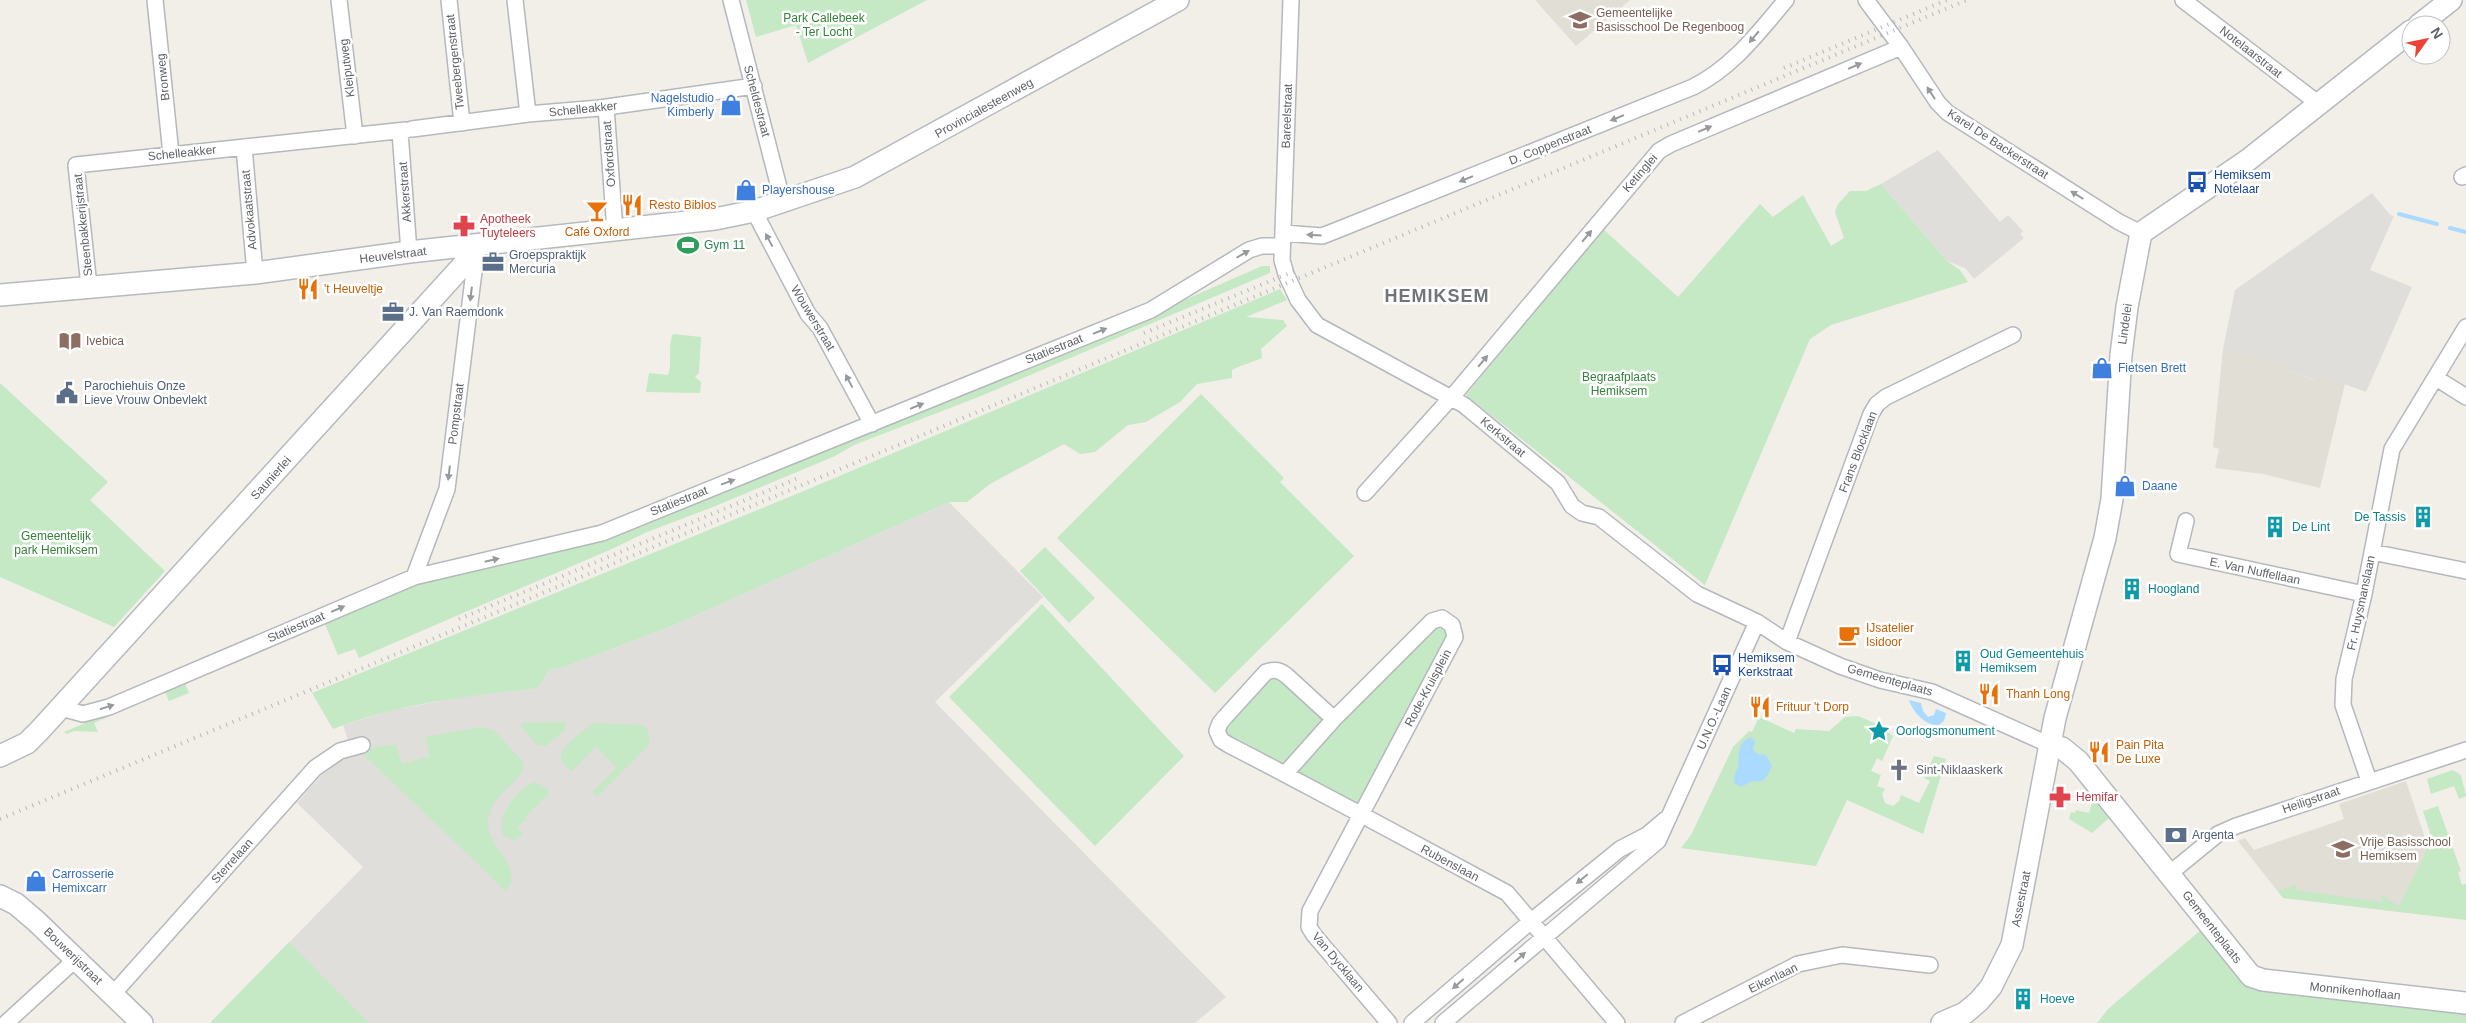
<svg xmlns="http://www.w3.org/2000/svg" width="2466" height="1023" font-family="Helvetica,sans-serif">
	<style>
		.industrial { fill: #e0deda }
		.education { fill: #e1ded6 }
		.green { fill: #c5e8c5 }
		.water { fill: #aadaff }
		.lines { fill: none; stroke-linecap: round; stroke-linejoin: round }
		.stream { stroke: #aadaff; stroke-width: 4 }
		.street-casing { stroke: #b5b8bc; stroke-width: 18 }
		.secondary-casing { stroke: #b6babf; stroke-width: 24 }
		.street { stroke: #fff; stroke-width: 15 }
		.secondary { stroke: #fff; stroke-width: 21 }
		.rail { stroke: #b6b7b8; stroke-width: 4; stroke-dasharray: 1 6; stroke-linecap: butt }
		.oneway { fill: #979a9d }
		.labels { text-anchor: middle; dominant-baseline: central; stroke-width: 5; stroke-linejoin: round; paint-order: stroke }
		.education-label { font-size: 12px; fill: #785e54; stroke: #fff; text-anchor: start }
		.park-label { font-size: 12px; fill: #348238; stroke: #fff }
		.street-label { font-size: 12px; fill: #5f6368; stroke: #fff }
		.shop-label { font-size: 12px; fill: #366cbe; stroke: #fff; text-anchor: start }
		.transit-label { font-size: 12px; fill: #164399; stroke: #fff; text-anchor: start }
		.food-label { font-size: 12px; fill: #c56008; stroke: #fff; text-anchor: start }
		.health-label { font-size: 12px; fill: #be3a42; stroke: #fff; text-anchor: start }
		.leisure-label { font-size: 12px; fill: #27864d; stroke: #fff; text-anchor: start }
		.service-label { font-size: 12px; fill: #4e5e75; stroke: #fff; text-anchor: start }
		.culture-label { font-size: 12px; fill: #0d838f; stroke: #fff; text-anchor: start }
		.worship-label { font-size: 12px; fill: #5b616d; stroke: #fff; text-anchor: start }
		.district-label { font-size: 18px; font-weight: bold; letter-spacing: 1px; fill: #70757a; stroke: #fff }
	</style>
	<rect width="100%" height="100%" fill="#f1efe8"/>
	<path class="industrial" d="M1938 150 2000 222 2008 215 2023 231 2020 234 2024 238 1974 279 1965 268 1947 261 1881 184Z
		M2372 193 2390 215 2394 216 2370 270 2412 287 2366 392 2317 374 2315 380 2286 370 2288 365 2223 349 2235 290Z
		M949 502 1043 597 935 702 1226 997 1195 1023H210L363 867 297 803 326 770 335 763 353 755 343 725 389 711 460 697 534 689 539 687 549 670 564 667 672 626Z"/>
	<path class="education" d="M1535 0H1630L1576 46Z
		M2223 349 2288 365 2286 370 2314 380 2317 374 2345 384 2320 488 2263 474 2215 468 2219 449 2213 447Z
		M2406 781 2429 850 2435 848 2425 915 2283 898 2238 841 2245 838 2254 850 2344 819 2339 804Z"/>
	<path class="green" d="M746 0H927L808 63 796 25 756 37Z
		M1881 184 1947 261 1960 270 1968 282 1831 325 1810 339 1705 585 1466 395 1603 229 1678 297 1760 204 1773 217 1803 195 1831 246 1844 238 1835 212 1838 204 1850 191H1866Z
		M1262 266H1270V273L981 396 854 445 833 457 713 507 647 532 614 548 359 658 355 649 338 655 325 624 185 683 189 693 169 701 165 692 94 723 98 732 74 731 67 734 64 732 413 583 599 537 1150 315Z
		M1280 289 1287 300 1246 317 1283 320 1287 326 1261 349 1262 358C1253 362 1241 365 1232 370V378L1197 384 1180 402 1146 422 1128 425 1095 452 1080 454 1064 444 990 484 967 502H949L672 626 564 667 549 670 539 687 534 689C466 696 397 704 333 729L312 693 811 488Z
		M673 334 701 337 699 373 695 377 701 382 700 393 646 392 649 373 668 375C673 362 667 346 673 334Z
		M0 383 108 482 90 500 165 571 114 627 0 577Z
		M1201 394 1284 478 1280 482 1354 556 1215 693 1057 538Z
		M1045 547 1095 598 1069 623 1020 571Z
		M1042 604 1184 756 1095 846 949 697Z
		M1432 621 1454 631 1362 815 1229 745 1220 723 1273 670 1335 719Z
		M1858 716 1879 725 1893 736 1882 761 1877 758 1871 771 1881 775 1877 786 1885 789 1882 794 1885 803 1893 806 1899 801 1901 795 1919 803 1930 781 1924 778 1934 756 1946 759 1923 834 1847 800 1816 866 1681 848 1691 835 1733 747 1749 731 1752 732 1759 717 1794 733 1796 729 1829 731 1845 717Z
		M566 722V729L546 746 537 745 521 727 522 723Z
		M595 723 643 725C650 729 649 738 649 745L597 797 592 792 617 768 596 747 571 772C568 768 562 763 561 759 558 748 587 727 595 723Z
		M479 727 494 730 523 762C525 785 488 791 488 823 488 849 525 866 506 891L366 757 364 751 379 746 396 745 402 764 430 756 425 737Z
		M2453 770 2461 775 2466 796 2459 799 2454 786 2431 794 2427 779Z
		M534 782 545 787 550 793 525 817 527 819 517 827 523 833 515 841 503 835C496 816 517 789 534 782Z
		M2094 795 2110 817 2092 833 2069 819 2071 812 2075 813 2076 810 2089 813Z
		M2438 806 2461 871 2458 872 2462 885 2466 884V920L2283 898 2278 891 2296 885V890L2382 902V895L2399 906 2428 847 2429 850 2435 848 2423 811Z
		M2209 923 2246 972 2466 1003V1023H2097L2108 1009Z
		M289 942 369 1023H210Z"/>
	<path class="water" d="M1909 700 1921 703 1923 711 1928 717 1934 715 1936 709 1946 713 1944 721 1939 725C1925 726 1913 712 1909 700Z
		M1750 737 1755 741 1753 750 1758 754 1766 755 1772 766C1767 777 1764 784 1752 781L1741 787 1734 783C1733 776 1736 773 1738 767 1740 753 1736 746 1750 737Z"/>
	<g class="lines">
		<path class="stream" d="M2399 214 2437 224
			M2450 228 2466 232"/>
		<g class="street-casing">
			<path id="street" d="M155 0 171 154
				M339 0 355 136
				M449 0 462 123
				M515 0 528 114
				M731 0 783 203
				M1291 0 1282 260 1286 274 1298 300 1317 325 1464 405 1558 483 1572 506 1582 513 1599 517 1697 594 1757 622 1787 642 1840 666 1880 680 1932 692 2050 745
				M1866 0 1901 47 1938 103 1948 113 2119 222 2141 233
				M2183 0 2319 104
				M606 107 615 231
				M412 129 528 114 600 108 754 86
				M400 132 409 252
				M244 147 255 273
				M2462 177 2466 175
				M754 211 808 314 820 328 872 424
				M1284 233 1322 236 1335 231 1693 87C1733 67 1758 33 1786 0
				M89 286 76 165 406 130
				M2436 378 2466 397
				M1365 493 1457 391 1659 151 1671 144 1901 47
				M2186 521 2178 554 2364 594
				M2372 552 2466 571
				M414 577 447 489 477 247
				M1787 642 1871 414 1877 404 1886 397 2013 335
				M61 708 83 714 109 707 414 577 602 533 1151 310 1249 250 1262 246H1282
				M1285 774 1334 719
				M2369 781 2343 705 2344 679 2364 594 2392 449 2466 327
				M2169 874 2218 834 2236 826 2466 750
				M113 994 315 768 340 751 362 745
				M6 1023 76 959
				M1389 1023 1314 935 1309 927 1310 911 1455 637 1452 625 1442 618 1432 621 1334 719 1287 676C1280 670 1275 669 1266 672L1226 716 1220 723 1217 731 1221 740 1229 745C1274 768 1318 792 1362 815L1507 893 1617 1023
				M1412 1023 1530 922 1620 849 1647 835 1666 819
				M1443 1023 1658 841 1757 622
				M1683 1023 1798 964 1842 955 1930 965"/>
		</g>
		<g class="secondary-casing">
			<path id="secondary" d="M2419 25 2451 0
				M0 295 255 273 409 252 715 219 754 211 855 177 1178 0
				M2050 745 2062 748 2078 761 2251 976 2263 980 2466 1003
				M0 756 27 743 40 730 465 263 478 246
				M0 896 16 904 36 921 142 1023
				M1942 1023 1965 1013 1979 1001 1991 987 2012 945 2055 718 2105 538 2112 499 2121 355 2127 307 2141 233 2248 160 2411 31"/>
		</g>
		<use href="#street" class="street"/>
		<use href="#secondary" class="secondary"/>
		<path class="rail" d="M1784 68 1947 0
			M1144 333 1297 270
			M459 619 801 477
			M0 819 1967 0"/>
	</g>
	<defs><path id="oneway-solid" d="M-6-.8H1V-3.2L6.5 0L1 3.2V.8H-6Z" transform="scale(1.25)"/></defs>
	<g class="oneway">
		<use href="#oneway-solid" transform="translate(1754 37) rotate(130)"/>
		<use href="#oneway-solid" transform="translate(1855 66) rotate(-23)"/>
		<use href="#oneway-solid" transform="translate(1931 93) rotate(-123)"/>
		<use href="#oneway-solid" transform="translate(1617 118) rotate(158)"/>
		<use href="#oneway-solid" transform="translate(1705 129) rotate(-23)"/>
		<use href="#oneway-solid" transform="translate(1466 179) rotate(158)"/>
		<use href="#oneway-solid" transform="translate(2077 195) rotate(-148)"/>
		<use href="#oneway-solid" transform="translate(1314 235) rotate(-177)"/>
		<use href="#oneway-solid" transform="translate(1587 236) rotate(-50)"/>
		<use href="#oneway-solid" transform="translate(769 240) rotate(-118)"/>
		<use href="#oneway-solid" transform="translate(1243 254) rotate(-30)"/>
		<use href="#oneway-solid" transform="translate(471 294) rotate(97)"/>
		<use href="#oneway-solid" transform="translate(1100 331) rotate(-22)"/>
		<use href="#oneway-solid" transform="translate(1483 361) rotate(-50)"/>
		<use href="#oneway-solid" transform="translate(849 381) rotate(-118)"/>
		<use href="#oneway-solid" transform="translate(917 406) rotate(-22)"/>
		<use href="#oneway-solid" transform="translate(449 473) rotate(97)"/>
		<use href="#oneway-solid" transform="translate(728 482) rotate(-20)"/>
		<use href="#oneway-solid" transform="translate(492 560) rotate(-13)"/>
		<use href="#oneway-solid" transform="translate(338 609) rotate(-23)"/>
		<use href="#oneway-solid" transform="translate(107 707) rotate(-18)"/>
		<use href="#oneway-solid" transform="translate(1582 879) rotate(141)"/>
		<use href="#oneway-solid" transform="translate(1520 957) rotate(-41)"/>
		<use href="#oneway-solid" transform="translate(1458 984) rotate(139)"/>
	</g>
	<defs>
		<g id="school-bare" transform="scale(1.725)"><path d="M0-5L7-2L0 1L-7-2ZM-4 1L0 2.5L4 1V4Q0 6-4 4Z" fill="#8d6e63" stroke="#fff" stroke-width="2.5" paint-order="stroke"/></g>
		<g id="shop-bare" transform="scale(1.725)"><path d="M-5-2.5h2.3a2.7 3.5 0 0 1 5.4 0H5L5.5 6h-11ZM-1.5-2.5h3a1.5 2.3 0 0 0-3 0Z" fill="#3f7fe0" stroke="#fff" stroke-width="2.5" paint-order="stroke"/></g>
		<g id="bus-bare" transform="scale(1.725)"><path d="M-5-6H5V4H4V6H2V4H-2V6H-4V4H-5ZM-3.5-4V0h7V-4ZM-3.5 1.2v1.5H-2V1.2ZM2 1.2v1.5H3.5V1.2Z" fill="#1a4fb4" stroke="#fff" stroke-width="2.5" paint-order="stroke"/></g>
		<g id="restaurant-bare" transform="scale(1.725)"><path d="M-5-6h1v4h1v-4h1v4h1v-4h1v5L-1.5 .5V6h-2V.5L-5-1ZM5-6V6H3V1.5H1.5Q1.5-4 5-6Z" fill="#e8710a" stroke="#fff" stroke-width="2.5" paint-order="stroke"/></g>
		<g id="bar-bare" transform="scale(1.725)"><path d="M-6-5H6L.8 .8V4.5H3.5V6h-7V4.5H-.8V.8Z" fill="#e8710a" stroke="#fff" stroke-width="2.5" paint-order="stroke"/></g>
		<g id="pharmacy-bare" transform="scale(1.725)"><path d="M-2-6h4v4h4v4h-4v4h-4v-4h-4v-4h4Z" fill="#e0444e" stroke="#fff" stroke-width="2.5" paint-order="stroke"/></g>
		<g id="stadium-bare" transform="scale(1.725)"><path d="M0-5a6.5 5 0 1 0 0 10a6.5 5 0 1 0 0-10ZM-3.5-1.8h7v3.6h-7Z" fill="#2e9e5b" stroke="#fff" stroke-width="2.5" paint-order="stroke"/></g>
		<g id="office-bare" transform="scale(1.725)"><path d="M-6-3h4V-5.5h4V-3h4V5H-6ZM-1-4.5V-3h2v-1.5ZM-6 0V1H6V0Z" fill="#5c6f8a" stroke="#fff" stroke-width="2.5" paint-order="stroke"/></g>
		<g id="library-bare" transform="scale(1.725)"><path d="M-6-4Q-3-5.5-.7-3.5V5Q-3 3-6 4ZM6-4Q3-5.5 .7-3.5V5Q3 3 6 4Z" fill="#8d6e63" stroke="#fff" stroke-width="2.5" paint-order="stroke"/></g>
		<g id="civic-bare" transform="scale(1.725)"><path d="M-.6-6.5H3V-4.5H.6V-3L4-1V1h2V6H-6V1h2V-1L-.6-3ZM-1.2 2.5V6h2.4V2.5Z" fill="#5c6f8a" stroke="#fff" stroke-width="2.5" paint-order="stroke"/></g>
		<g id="building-bare" transform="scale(1.725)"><path d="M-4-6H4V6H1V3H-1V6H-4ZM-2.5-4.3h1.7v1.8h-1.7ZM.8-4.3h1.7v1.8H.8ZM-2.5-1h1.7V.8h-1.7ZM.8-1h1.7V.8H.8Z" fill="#0f9aa8" stroke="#fff" stroke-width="2.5" paint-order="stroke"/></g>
		<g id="cafe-bare" transform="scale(1.725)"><path d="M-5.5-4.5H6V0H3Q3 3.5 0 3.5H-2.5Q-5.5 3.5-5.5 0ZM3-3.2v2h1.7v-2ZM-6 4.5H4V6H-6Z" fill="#e8710a" stroke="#fff" stroke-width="2.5" paint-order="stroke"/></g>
		<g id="sight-bare" transform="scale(1.725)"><path d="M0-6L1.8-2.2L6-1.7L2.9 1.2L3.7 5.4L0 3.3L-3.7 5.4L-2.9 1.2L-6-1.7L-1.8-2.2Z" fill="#0f9aa8" stroke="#fff" stroke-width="2.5" paint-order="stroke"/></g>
		<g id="church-bare" transform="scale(1.725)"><path d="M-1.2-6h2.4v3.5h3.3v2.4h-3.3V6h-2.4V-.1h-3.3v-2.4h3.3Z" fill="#6b7280" stroke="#fff" stroke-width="2.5" paint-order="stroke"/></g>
		<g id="bank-bare" transform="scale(1.725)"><path d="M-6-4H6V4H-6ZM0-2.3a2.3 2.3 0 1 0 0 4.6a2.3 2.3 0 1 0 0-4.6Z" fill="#5c6f8a" stroke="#fff" stroke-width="2.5" paint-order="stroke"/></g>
	</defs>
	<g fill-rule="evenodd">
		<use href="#school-bare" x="1580" y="20"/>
		<use href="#shop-bare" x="731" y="105"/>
		<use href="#bus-bare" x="2197" y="182"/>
		<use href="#shop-bare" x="746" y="190"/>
		<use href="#restaurant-bare" x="632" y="205"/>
		<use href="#bar-bare" x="597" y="211"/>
		<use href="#pharmacy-bare" x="464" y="226"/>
		<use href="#stadium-bare" x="688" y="245"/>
		<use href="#office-bare" x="493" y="262"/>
		<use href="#restaurant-bare" x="308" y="289"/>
		<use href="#office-bare" x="393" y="312"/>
		<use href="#library-bare" x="70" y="341"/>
		<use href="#shop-bare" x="2102" y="368"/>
		<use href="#civic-bare" x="67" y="393"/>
		<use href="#shop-bare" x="2125" y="486"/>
		<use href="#building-bare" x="2423" y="517"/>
		<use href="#building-bare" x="2275" y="527"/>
		<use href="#building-bare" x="2132" y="589"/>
		<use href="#cafe-bare" x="1849" y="635"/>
		<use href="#building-bare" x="1963" y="661"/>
		<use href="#bus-bare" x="1722" y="665"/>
		<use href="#restaurant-bare" x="1989" y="694"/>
		<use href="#restaurant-bare" x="1760" y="707"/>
		<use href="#sight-bare" x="1879" y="731"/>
		<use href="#restaurant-bare" x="2099" y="752"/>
		<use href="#church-bare" x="1899" y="770"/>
		<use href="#pharmacy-bare" x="2060" y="797"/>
		<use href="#bank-bare" x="2176" y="835"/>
		<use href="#school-bare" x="2343" y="849"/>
		<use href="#shop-bare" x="36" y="881"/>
		<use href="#building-bare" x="2023" y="999"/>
	</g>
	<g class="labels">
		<g class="education-label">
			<text x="1596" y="13">Gemeentelijke<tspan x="1596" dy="14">Basisschool De Regenboog</tspan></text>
			<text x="86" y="341">Ivebica</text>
			<text x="2360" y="842">Vrije Basisschool<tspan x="2360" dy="14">Hemiksem</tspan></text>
		</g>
		<g class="park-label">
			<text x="824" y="18">Park Callebeek<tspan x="824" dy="14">- Ter Locht</tspan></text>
			<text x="1619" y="377">Begraafplaats<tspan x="1619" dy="14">Hemiksem</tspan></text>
			<text x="56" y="536">Gemeentelijk<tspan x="56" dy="14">park Hemiksem</tspan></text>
		</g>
		<g class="street-label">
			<text transform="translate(2251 52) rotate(38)">Notelaarstraat</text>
			<text transform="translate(455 62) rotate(-96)">Tweebergenstraat</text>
			<text transform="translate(347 68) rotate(-97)">Kleiputweg</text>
			<text transform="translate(163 77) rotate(-96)">Bronweg</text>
			<text transform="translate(757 101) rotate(75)">Scheldestraat</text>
			<text transform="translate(984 108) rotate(-29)">Provincialesteenweg</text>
			<text transform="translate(583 109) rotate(-6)">Schelleakker</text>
			<text transform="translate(1287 116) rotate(-88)">Bareelstraat</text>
			<text transform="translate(1998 144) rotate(33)">Karel De Backerstraat</text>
			<text transform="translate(1550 145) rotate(-22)">D. Coppenstraat</text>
			<text transform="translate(182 153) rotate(-6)">Schelleakker</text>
			<text transform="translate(609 154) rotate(-94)">Oxfordstraat</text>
			<text transform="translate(1640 173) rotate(-49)">Ketinglei</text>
			<text transform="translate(405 192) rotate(-94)">Akkerstraat</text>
			<text transform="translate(249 210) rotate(-95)">Advokaatstraat</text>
			<text transform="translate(83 225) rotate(-96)">Steenbakkerijstraat</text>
			<text transform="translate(393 255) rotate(-7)">Heuvelstraat</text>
			<text transform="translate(813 318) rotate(59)">Wouwerstraat</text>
			<text transform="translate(2125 324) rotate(-82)">Lindelei</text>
			<text transform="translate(1054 349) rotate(-22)">Statiestraat</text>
			<text transform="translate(456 414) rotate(-83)">Pompstraat</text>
			<text transform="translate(1503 437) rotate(40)">Kerkstraat</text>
			<text transform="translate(1858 452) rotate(-69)">Frans Blocklaan</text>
			<text transform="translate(271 478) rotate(-48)">Saunierlei</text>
			<text transform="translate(679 501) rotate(-22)">Statiestraat</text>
			<text transform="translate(2255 571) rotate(12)">E. Van Nuffellaan</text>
			<text transform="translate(2361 603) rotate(-78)">Fr. Huysmanslaan</text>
			<text transform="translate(296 627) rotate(-23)">Statiestraat</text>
			<text transform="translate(1890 680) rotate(16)">Gemeenteplaats</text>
			<text transform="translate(1428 688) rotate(-62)">Rode-Kruisplein</text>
			<text transform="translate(1714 718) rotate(-66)">U.N.O.-Laan</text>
			<text transform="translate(2311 800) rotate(-19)">Heiligstraat</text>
			<text transform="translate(232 861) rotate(-48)">Sterrelaan</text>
			<text transform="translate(1450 863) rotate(28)">Rubenslaan</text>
			<text transform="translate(2021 899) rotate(-79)">Assestraat</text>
			<text transform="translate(2212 927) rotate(52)">Gemeenteplaats</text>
			<text transform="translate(73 956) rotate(44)">Bouwerijstraat</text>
			<text transform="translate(1338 962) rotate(50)">Van Dycklaan</text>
			<text transform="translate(1773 978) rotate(-26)">Eikenlaan</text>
			<text transform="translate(2355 991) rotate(6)">Monnikenhoflaan</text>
		</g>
		<g class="shop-label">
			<text x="714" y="98" text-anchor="end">Nagelstudio<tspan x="714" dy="14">Kimberly</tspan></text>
			<text x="762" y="190">Playershouse</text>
			<text x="2118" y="368">Fietsen Brett</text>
			<text x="2142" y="486">Daane</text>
			<text x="52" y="874">Carrosserie<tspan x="52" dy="14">Hemixcarr</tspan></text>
		</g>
		<g class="transit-label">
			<text x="2214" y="175">Hemiksem<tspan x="2214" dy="14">Notelaar</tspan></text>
			<text x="1738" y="658">Hemiksem<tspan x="1738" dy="14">Kerkstraat</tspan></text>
		</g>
		<g class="food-label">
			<text x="649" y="205">Resto Biblos</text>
			<text x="597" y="232" text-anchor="middle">Café Oxford</text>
			<text x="324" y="289">'t Heuveltje</text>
			<text x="1866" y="628">IJsatelier<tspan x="1866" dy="14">Isidoor</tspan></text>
			<text x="2006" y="694">Thanh Long</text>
			<text x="1776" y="707">Frituur 't Dorp</text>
			<text x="2116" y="745">Pain Pita<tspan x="2116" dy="14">De Luxe</tspan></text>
		</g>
		<g class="health-label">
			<text x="480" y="219">Apotheek<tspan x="480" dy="14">Tuyteleers</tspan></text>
			<text x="2076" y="797">Hemifar</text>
		</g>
		<g class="leisure-label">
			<text x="704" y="245">Gym 11</text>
		</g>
		<g class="service-label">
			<text x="509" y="255">Groepspraktijk<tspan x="509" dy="14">Mercuria</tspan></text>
			<text x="409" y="312">J. Van Raemdonk</text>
			<text x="84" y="386">Parochiehuis Onze<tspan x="84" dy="14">Lieve Vrouw Onbevlekt</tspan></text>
			<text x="2192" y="835">Argenta</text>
		</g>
		<g class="culture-label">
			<text x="2406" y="517" text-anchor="end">De Tassis</text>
			<text x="2292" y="527">De Lint</text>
			<text x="2148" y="589">Hoogland</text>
			<text x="1980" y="654">Oud Gemeentehuis<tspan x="1980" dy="14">Hemiksem</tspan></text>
			<text x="1896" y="731">Oorlogsmonument</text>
			<text x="2040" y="999">Hoeve</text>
		</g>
		<g class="worship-label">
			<text x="1916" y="770">Sint-Niklaaskerk</text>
		</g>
		<g class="district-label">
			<text x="1437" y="296">HEMIKSEM</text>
		</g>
	</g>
	<g transform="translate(2426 40) rotate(57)"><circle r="24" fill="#ffffff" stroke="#bfc1c3"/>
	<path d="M0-4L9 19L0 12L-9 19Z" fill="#ea4335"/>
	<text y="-8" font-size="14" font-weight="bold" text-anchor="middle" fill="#5f6368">N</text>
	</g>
</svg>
